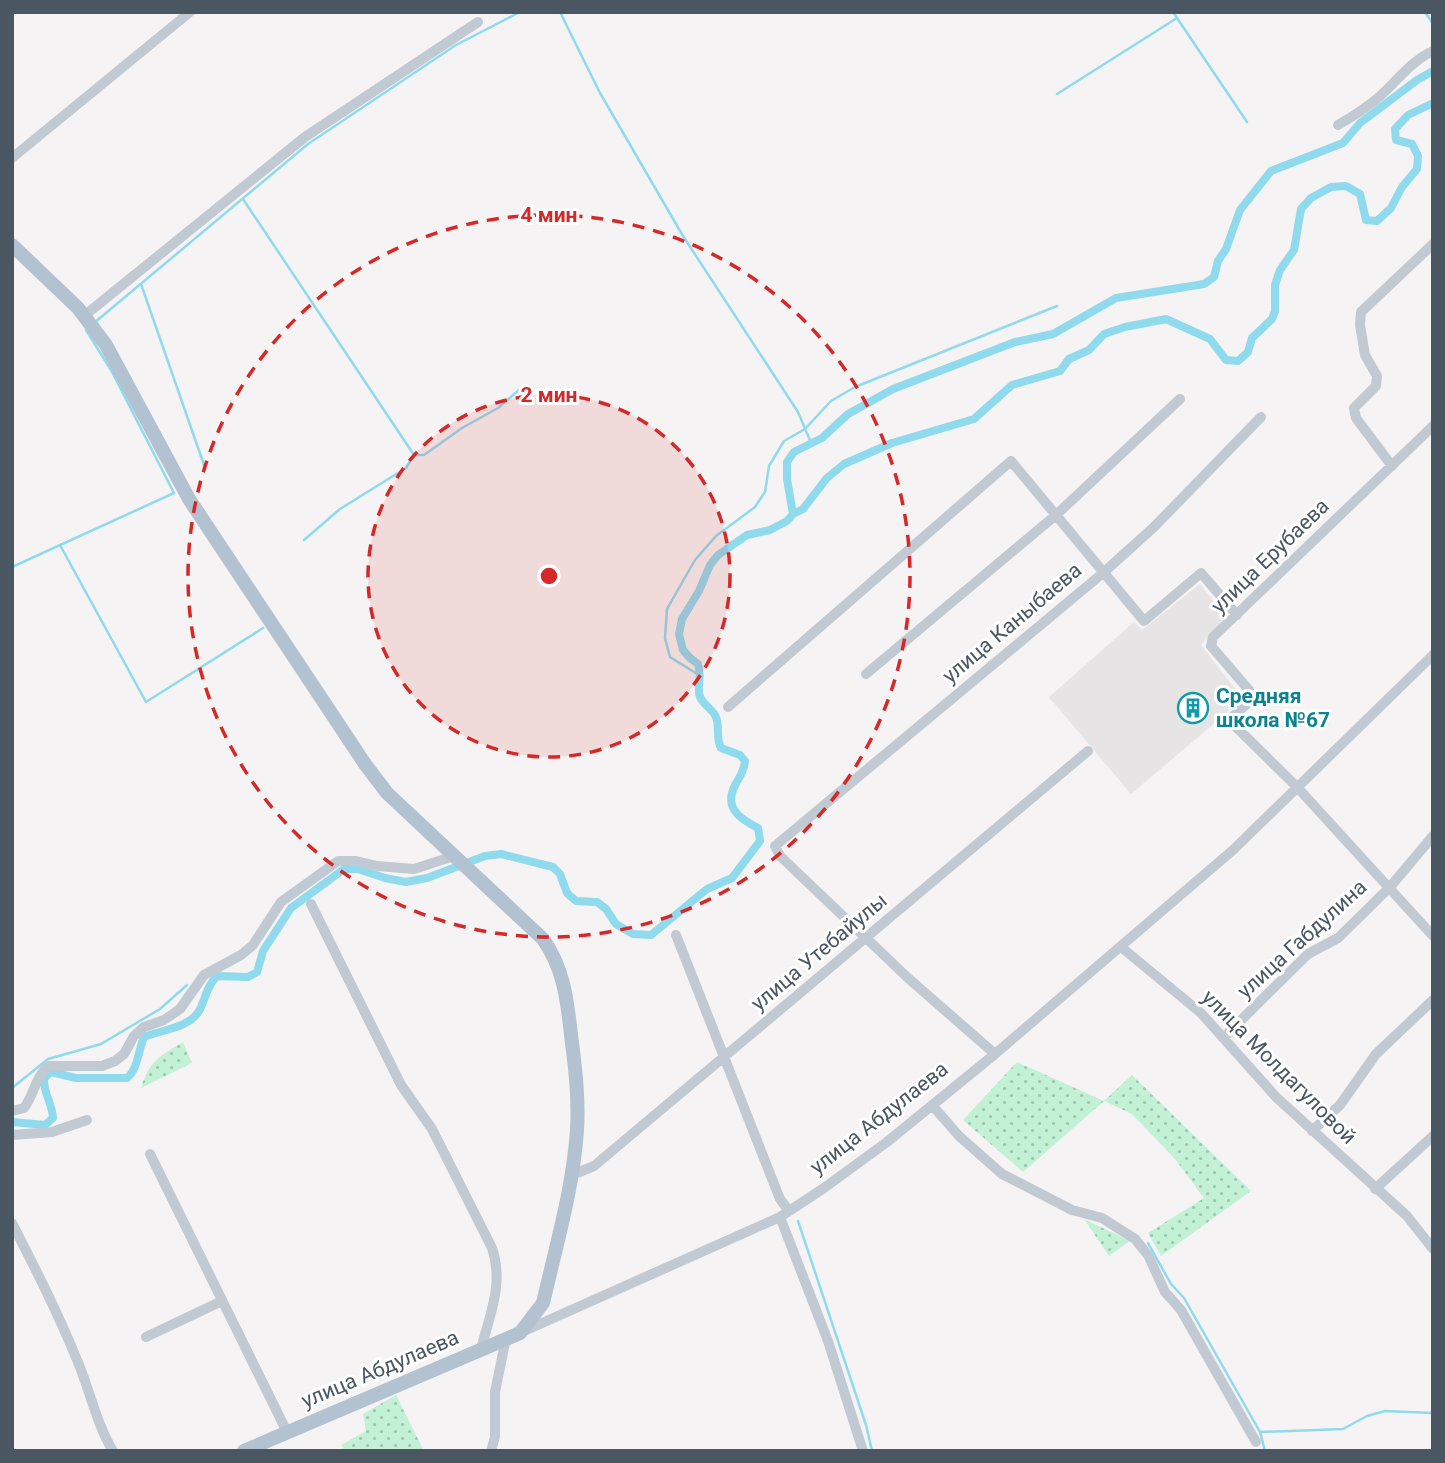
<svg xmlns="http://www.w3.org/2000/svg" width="1445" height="1463" font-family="Roboto,sans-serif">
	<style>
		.education { fill: #e6e4e5 }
		.garden { fill: url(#garden-dots) }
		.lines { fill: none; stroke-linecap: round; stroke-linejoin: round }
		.stream { stroke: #90daee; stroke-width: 2.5 }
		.canal { stroke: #90daee; stroke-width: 8 }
		.minor { stroke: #c1cad2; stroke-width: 10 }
		.major { stroke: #b3c2d1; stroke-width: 14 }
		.ring { fill: none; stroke: #d62828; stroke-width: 3.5; stroke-dasharray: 12 9 }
		.labels { text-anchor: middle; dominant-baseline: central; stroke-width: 6; stroke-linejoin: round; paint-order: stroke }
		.street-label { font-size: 21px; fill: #4a5661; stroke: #fff }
		.culture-label { font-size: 21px; font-weight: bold; fill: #0d838f; stroke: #fff; text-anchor: start }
		.centre { fill: #d62828; stroke: #fff; stroke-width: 3.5 }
		.ring-label { font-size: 21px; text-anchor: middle; font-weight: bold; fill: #d62828; stroke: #fff; stroke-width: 6; stroke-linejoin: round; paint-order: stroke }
	</style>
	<defs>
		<pattern id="garden-dots" width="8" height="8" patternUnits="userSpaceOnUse" patternTransform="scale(1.75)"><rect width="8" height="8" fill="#c3f1d5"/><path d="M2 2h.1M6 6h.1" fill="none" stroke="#a0c6b0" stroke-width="1.8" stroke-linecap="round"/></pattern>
	</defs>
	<rect width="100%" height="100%" fill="#f5f3f3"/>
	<path class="education" d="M1200 584 1226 616 1201 645 1243 699 1131 794 1049 697 1134 622 1142 630Z"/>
	<path class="garden" d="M183 1042 192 1063 141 1088C149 1062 159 1056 183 1042Z
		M1017 1062 1104 1101 1132 1075 1251 1191 1161 1256 1148 1233 1204 1198 1175 1159 1132 1114 1104 1101 1023 1172 963 1120Z
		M1084 1219 1130 1241 1109 1256Z
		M396 1395 424 1451H345L341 1445 366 1431 363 1414Z"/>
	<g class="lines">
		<path class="stream" d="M560 12 600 93 683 236 798 412 812 445
			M1173 12 1247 122
			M1425 12 1433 24
			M1057 94 1177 18
			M243 199 414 455H424L462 428 498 408 520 389
			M141 284 204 465
			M94 323 308 144 456 45 520 12
			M304 540 340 509 406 468 414 455
			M60 545 146 702 263 628
			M12 567 174 493 111 370 86 330
			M702 677 670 657 665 638 667 609 695 560 716 536 755 507 765 492 769 466 784 441 805 429 831 401 855 387 1057 306
			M12 1088 48 1059 101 1044 160 1009 187 985
			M798 1221 866 1425 872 1451
			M1148 1243 1171 1284 1184 1298 1260 1432 1343 1429 1367 1416 1385 1411 1433 1413
			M1260 1432 1265 1451"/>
		<path class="canal" d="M793 514 787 479V462L794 452 822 438 848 414 893 389 1015 342 1053 334 1116 298 1204 284 1214 277 1218 261 1226 249 1240 210 1271 171 1343 143 1360 123 1417 80 1433 71
			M12 1122 45 1125 53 1118C52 1102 43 1093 44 1078L51 1072 76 1078H127C138 1069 138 1051 144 1037 161 1030 189 1028 199 1011 206 998 206 987 217 976L248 977 257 972 263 951 291 908 344 869H358L385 878 406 882 427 878 485 856 501 854 553 867 560 874 567 893 576 901 597 902 606 909 616 924 633 934 651 935 707 889 732 878 760 841 758 828C745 821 727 812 732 793 735 780 743 778 745 761L740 755 721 748C715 737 721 726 715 715 710 707 699 702 699 692 698 679 702 678 698 664L690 658 683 650 679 634 682 619 699 591 710 565 718 555 747 535 770 530 787 521 793 514 803 509 827 478 844 464 892 443 974 419 1012 385 1060 371 1069 359 1089 350 1104 334 1125 327 1166 319 1210 339 1226 360 1238 361 1248 352 1252 338 1272 319 1275 311V285L1280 270 1294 250 1301 209 1311 198 1331 187 1346 186 1360 194 1366 220 1377 221 1391 208 1402 187 1417 169 1418 156 1412 144 1396 140 1395 129 1408 115 1433 103"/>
		<path class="minor" d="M1338 125C1352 117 1366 108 1379 97 1396 82 1411 61 1433 51
			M12 158 190 12
			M84 316 305 137 478 22
			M1433 426 1213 637 1211 646 1249 690 1251 700 1229 720 1297 787 1433 936
			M1392 466 1356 418 1354 408 1376 386 1377 376 1365 355 1360 325 1361 312 1433 244
			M866 674 1056 515 1180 399
			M728 707 1011 461 1144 621 1201 573 1237 615
			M311 904 401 1085 432 1129 492 1248C504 1283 490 1314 481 1349
			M676 935 780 1199 789 1211
			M1121 947 1201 1013 1276 1097 1407 1216 1433 1249
			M1223 1038 1308 954 1338 938 1390 887 1433 836
			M995 1054 908 978 780 856 775 846 1103 573 1154 527 1261 417
			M932 1105 959 1136 1002 1174 1072 1210 1102 1218 1135 1239 1148 1255 1165 1292 1181 1310 1256 1442
			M12 1111 24 1108C34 1095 35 1078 48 1066H102L115 1061 124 1054 134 1036 144 1027 164 1020 180 1009 204 975 241 955 253 945 281 902 338 861H356L377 866 414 869 454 856
			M1312 1131 1340 1105 1376 1054 1433 1000
			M12 1135 52 1132 87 1120
			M150 1154 287 1432
			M572 1175 594 1166 1088 751
			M1375 1189 1433 1136
			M780 1217 828 1341 863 1451
			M12 1223C35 1268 58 1313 77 1360 90 1390 96 1423 113 1451
			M522 1332 780 1217 824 1188 887 1142 995 1054 1233 850 1433 655
			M146 1337 222 1301
			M491 1451 495 1437V1392L506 1338"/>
		<path class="major" d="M12 245 78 308 106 345 189 499 365 764 387 793 543 939C564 969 567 999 571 1035 575 1066 579 1098 577 1130 573 1189 556 1246 543 1303L520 1333 244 1451"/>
	</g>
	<circle cx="549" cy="576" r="181" fill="#d62828" fill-opacity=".12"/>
	<g class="ring">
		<circle cx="549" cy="576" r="181"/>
		<circle cx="549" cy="576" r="361"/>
	</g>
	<defs>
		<g id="building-ring" transform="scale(1.575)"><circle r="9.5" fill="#fff" stroke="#0f9aa8" stroke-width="1.5"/><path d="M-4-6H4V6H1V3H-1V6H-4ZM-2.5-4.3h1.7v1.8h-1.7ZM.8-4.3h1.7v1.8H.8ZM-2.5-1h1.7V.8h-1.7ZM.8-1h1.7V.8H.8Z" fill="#0f9aa8"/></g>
	</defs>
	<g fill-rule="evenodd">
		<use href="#building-ring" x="1193" y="708"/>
	</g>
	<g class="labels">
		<g class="street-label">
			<text transform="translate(1270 556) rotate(-44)">улица Ерубаева</text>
			<text transform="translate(1012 623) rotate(-40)">улица Каныбаева</text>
			<text transform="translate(1302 939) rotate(-42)">улица Габдулина</text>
			<text transform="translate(819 952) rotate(-40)">улица Утебайулы</text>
			<text transform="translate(1279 1067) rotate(45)">улица Молдагуловой</text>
			<text transform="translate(879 1118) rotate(-38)">улица Абдулаева</text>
			<text transform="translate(380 1369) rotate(-23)">улица Абдулаева</text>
		</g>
		<g class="culture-label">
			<text x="1216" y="696">Средняя<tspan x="1216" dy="24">школа №67</tspan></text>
		</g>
	</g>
	<circle cx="549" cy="576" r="10" class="centre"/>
	<g class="ring-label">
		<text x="549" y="222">4 мин</text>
		<text x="549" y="402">2 мин</text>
	</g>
	<rect width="1445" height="1463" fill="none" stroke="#4a5661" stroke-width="28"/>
</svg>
